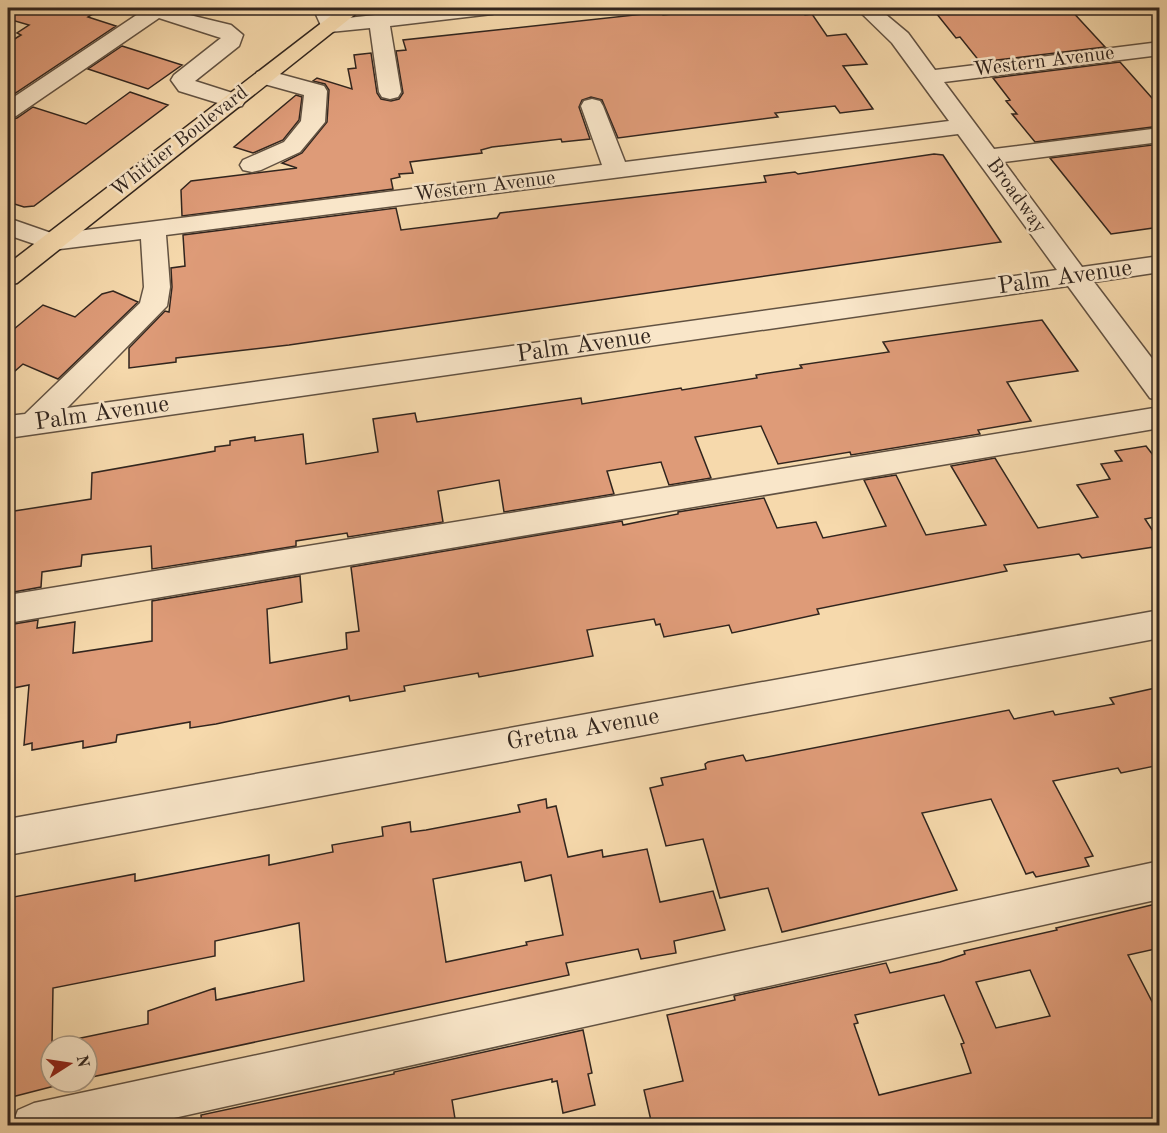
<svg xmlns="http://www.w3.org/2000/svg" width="1167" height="1133" font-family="'Old Standard TT',serif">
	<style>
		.building { fill: #de9b78; stroke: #31251e; stroke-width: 1.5; fill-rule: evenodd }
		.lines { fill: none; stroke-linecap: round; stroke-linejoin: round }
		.minor-casing { stroke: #625242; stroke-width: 3 }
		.major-casing { stroke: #31251e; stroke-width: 3 }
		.minor { fill: #f9e6c9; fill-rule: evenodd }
		.major { fill: #f6d9ac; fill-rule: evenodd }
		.labels { text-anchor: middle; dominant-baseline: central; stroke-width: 5; stroke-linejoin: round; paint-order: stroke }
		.far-street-label { font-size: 20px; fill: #31251e; stroke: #f9e6c9 }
		.street-label { font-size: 24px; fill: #31251e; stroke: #f9e6c9 }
	</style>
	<rect width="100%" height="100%" fill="#f6d9ac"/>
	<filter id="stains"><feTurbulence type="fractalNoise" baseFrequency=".00333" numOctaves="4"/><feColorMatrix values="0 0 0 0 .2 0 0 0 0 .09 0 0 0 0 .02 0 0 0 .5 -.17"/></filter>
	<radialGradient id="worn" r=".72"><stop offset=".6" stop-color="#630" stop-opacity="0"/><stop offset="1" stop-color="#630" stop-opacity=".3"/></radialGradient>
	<path class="building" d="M8 8H102L88 17 116 26 8 98V43L21 35 17 33 29 25 8 19Z
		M734 8H800L805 15 812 14 827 36 846 34 867 64 843 66 873 109 840 113 835 106 775 113 778 117 618 138 602 100 591 97 582 100 579 107 590 139 562 142 561 139 492 147 481 150 482 153 410 162 413 173 399 174 400 177 391 179 393 189 182 216 181 190 191 181 297 168 282 163 302 153 327 122 329 90 325 84 313 81 317 78 352 89 348 69 356 68 354 55 371 53 377 93 381 99 391 101 399 99 403 93 396 51 406 50 403 40 662 12 663 15Z
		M932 8H1069L1105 47 980 62 960 37 956 38Z
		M122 46 182 65 148 89 88 69Z
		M1120 62 1160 107V126L1035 142 1012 114H1017L1006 101 1010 100 993 78Z
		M130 92 168 105 34 206 24 207 8 202V120L17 118 33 107 86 124Z
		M296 95 302 97 299 120 283 140 253 153 234 147Z
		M1160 144V227L1111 234 1050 158Z
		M934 154 943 155 1001 242 289 345 176 358V362L129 368V348L165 311 169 312 172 287 171 268 185 266 183 235 396 208 401 230 497 218 500 213 766 182 764 176 795 172 798 174Z
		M113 291 138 302 58 379 23 364 8 377V334L43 305 75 317 102 294Z
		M1042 320 1078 371 1007 382 1031 421 978 430 980 434 851 455 850 452 778 464 761 426 695 437 711 478 669 485 661 462 607 471 614 494 504 512 499 480 438 491 443 522 348 537 347 533 296 541V546L152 569 151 546 82 555 81 566 42 572 41 587 8 593V512L91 499 92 473 215 451V447L230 445V441L255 437V441L303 434 306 464 378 452 373 419 415 413 417 422 581 398 582 404 681 388 682 390 757 378 756 375 802 368 800 365 889 352 883 342Z
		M1146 446 1160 464V516L1145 519 1160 542V546L1082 558 1079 554 1004 565 1007 571 817 609 819 614 732 633 729 625 664 637 660 624 656 625 654 619 587 630 593 656 479 677 478 673 404 686 405 691 350 701 349 696 216 724 190 728V722L117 735 116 742 83 748V741L32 750V743L24 745 29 685 8 689V625L38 620 37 628 75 622 73 653 152 641V601L300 576 302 602 267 609 270 663 347 649 346 633 359 631 351 567 622 521 623 525 678 514V512L764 498 777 528 816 522 823 538 886 526 864 480 896 475 926 535 986 525 951 466 995 458 1038 528 1098 517 1077 485 1110 479 1101 464 1122 461 1115 451Z
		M1160 687V765L1121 773 1118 768 1053 781 1093 856 1085 858 1089 866 1036 877 1033 872 1026 874 991 799 922 813 957 890 782 932 768 888 720 898 703 839 666 846 650 788 663 785 661 778 706 769 705 764 708 762 743 755 746 761 1009 710 1014 719 1053 711 1055 715 1114 704 1110 698Z
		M546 799 547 808 556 806 568 857 602 850 603 857 647 849 660 902 713 891 725 930 674 941 676 953 641 959 638 949 566 963 569 975 87 1078V1046H51V1082H70L8 1098V1054L11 1053 14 996 8 997V898L135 874V881L269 855V865L333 852 332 845 383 836 382 827 410 822 411 832 426 830 520 812 518 805ZM521 862 525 881 551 875 563 935 526 942 527 945 446 962 433 879ZM299 923 304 981 216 1000 215 988 148 1011V1024L52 1044 53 988 215 956V941Z
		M1160 903V948L1128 955 1160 1017V1125H652L644 1090 683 1081 667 1015 735 1000 734 996 886 963 890 973 940 962 965 954 964 951 1057 930 1056 928ZM1030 970 1050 1016 996 1028 976 982ZM944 995 964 1043 961 1044 971 1073 879 1095 854 1024 858 1023 855 1015Z
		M583 1030 592 1073 588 1074 595 1105 563 1113 557 1081 552 1082V1079L452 1100 456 1125H202L201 1115 394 1074V1072Z"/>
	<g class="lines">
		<g class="minor-casing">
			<path id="minor" d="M147 8H170L169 10 231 25 243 35 239 46 195 81 242 96 245 101 242 106 234 108 179 91 171 80 174 75 221 38 159 18 16 116 8 118V101Z
				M313 8H333L338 19 440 8H502L499 12 492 14 390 26 401 92 398 97 390 99 382 97 379 92 370 28 330 32 323 30Z
				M856 8H878L908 33 935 70 1160 42V55L944 82 994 149 1160 128V142L1004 162 1082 267 1160 256V272L1094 282 1160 369V401L1150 398 1068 286 8 438V416L25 414 140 303 144 287 141 239 52 250 8 235V218L54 234 602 165 581 106 584 101 592 99 600 101 603 106 625 162 949 121 892 43ZM958 134 1057 270 67 408 167 306 170 287 166 235Z
				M265 70 324 86 327 91 325 122 300 152 261 170 252 172 243 170 240 165 243 160 284 142 301 121 304 95 257 82 254 77 257 72Z
				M1160 407V428L8 623V595Z
				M1160 610V638L8 855V819Z
				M1160 861V899L138 1126H12L18 1110 34 1103Z"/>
		</g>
		<g class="major-casing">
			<path id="major" d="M341 8H363L17 283 8 285V264Z"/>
		</g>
		<use href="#minor" class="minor"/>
		<use href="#major" class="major"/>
	</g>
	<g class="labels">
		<g class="far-street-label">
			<text transform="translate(1044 62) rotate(-7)">Western Avenue</text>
			<text transform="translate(180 142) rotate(-38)">Whittier Boulevard</text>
			<text transform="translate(485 187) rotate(-7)">Western Avenue</text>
			<text transform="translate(1016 196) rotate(54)">Broadway</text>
		</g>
		<g class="street-label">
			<text transform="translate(1065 278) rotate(-8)">Palm Avenue</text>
			<text transform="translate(584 346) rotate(-8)">Palm Avenue</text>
			<text transform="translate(102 414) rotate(-8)">Palm Avenue</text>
			<text transform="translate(583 730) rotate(-10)">Gretna Avenue</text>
		</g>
	</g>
	<rect width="1167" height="1133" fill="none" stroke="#f6d9ac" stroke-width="30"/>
	<rect x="9" y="9" width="1149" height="1115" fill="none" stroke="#31251e" stroke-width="3"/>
	<rect x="15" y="15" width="1137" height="1103" fill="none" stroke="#31251e" stroke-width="1.5"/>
	<g transform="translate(69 1064) rotate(78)"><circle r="28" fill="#f9e6c9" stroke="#a99985" stroke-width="1.5"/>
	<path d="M0-4.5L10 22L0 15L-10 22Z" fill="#8f2418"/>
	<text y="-9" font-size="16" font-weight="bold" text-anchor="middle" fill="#31251e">N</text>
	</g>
	<rect width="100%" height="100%" filter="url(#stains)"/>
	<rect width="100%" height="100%" fill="url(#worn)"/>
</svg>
